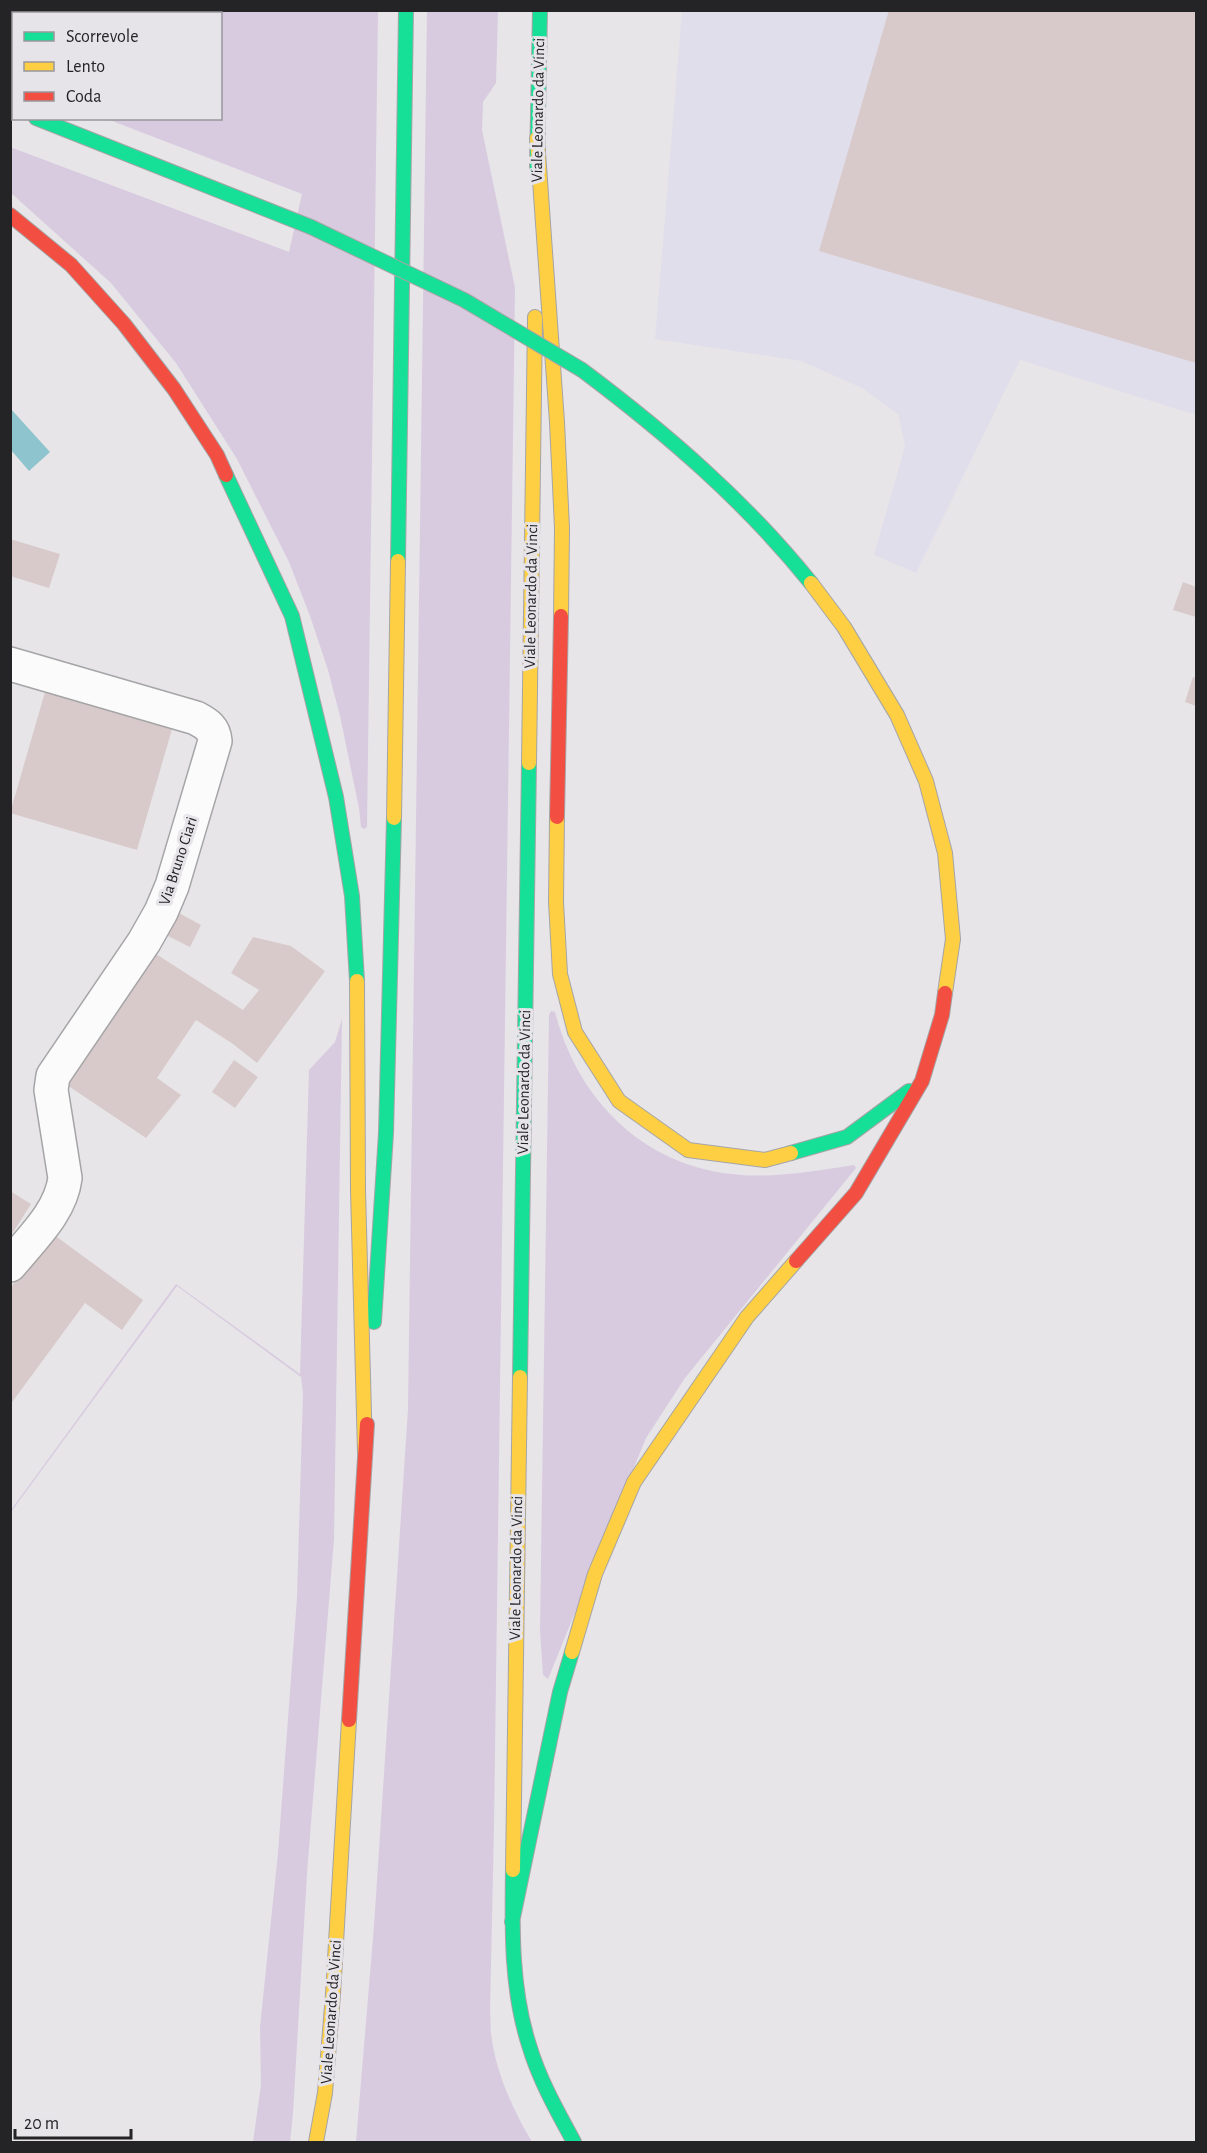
<svg xmlns="http://www.w3.org/2000/svg" width="1207" height="2153" font-family="'Alegreya Sans',sans-serif">
	<style>
		.industrial { fill: #e1deeb }
		.green { fill: #d8cbe0 }
		.water { fill: #8dc4ce }
		.building { fill: #d8caca }
		.lines { fill: none; stroke-linecap: round; stroke-linejoin: round }
		.street-casing { stroke: #a5a4a6; stroke-width: 36 }
		.fast-casing { stroke: #a5a4a6; stroke-width: 16 }
		.slow-casing { stroke: #a5a4a6; stroke-width: 16 }
		.jam-casing { stroke: #a5a4a6; stroke-width: 16 }
		.street { stroke: #fbfbfc; stroke-width: 33 }
		.fast { stroke: #16e098; stroke-width: 14 }
		.slow { stroke: #ffcf43; stroke-width: 14 }
		.jam { stroke: #f24e42; stroke-width: 14 }
		.fast-bridge-casing { stroke: #a5a4a6; stroke-width: 16; stroke-linecap: butt }
		.fast-bridge { stroke: #16e098; stroke-width: 14 }
		.labels { text-anchor: middle; dominant-baseline: central; stroke-width: 6; stroke-linejoin: round; paint-order: stroke }
		.street-label { font-size: 16px; fill: #242325; stroke: #e7e4e9 }
	</style>
	<rect width="100%" height="100%" fill="#e7e5e8"/>
	<path class="industrial" d="M682 11H1196V415L1020 360 916 573 874 555 905 446 898 414 862 388 801 361 655 339Z"/>
	<path class="green" d="M11 11H378L367 827 364 829 361 827 359 808 340 716 328 670 310 616 289 562 237 459 176 363 111 283 11 193 10 147 289 252 302 194 107 119 220 118V14H14L13 82 10 81Z
		M427 11H498L496 83 483 102 482 130 515 288 494 1826 490 2011C491 2021 490 2031 492 2040 497 2075 514 2112 532 2142H356L374 1926 408 1409Z
		M551 1011 555 1012C577 1098 641 1164 731 1174 771 1179 814 1171 854 1165L856 1168 685 1378 646 1438 548 1679 543 1675 540 1630 549 1015Z
		M342 1019 334 1539 307 1873 293 2113 290 2142H253L261 2085 260 2027 278 1853 297 1598 303 1393 301 1377 177 1286 11 1512V1510L176 1284 300 1374 309 1070 335 1042Z"/>
	<path class="water" d="M10 408 50 452 29 471 11 450Z"/>
	<path class="building" d="M889 10H1196V363L819 251Z
		M10 539 60 554 49 588 10 576Z
		M1183 582 1196 587V617L1173 610Z
		M1193 677 1196 678V706L1185 702Z
		M45 692 172 729 137 850 10 813Z
		M179 913 201 925 190 947 168 936Z
		M253 937 291 946 325 971 257 1063 233 1044 196 1020 157 1078 181 1095 146 1138 64 1083 156 954 243 1010 259 990 231 973Z
		M234 1060 258 1077 235 1108 212 1092Z
		M10 1191 31 1204 10 1237Z
		M50 1232 143 1300 122 1330 85 1303 10 1405V1289Z"/>
	<g class="lines">
		<g class="street-casing">
			<path id="street" d="M10 664 196 718C207 724 214 728 215 741L172 886 161 912 144 942 53 1076 51 1090 65 1178C61 1212 31 1239 10 1265"/>
		</g>
		<g class="fast-casing">
			<path id="fast" d="M36 118 311 227
				M537 167 540 10
				M582 370C666 433 745 501 811 583
				M226 475 292 616 336 797 352 896 357 981
				M398 561 406 10
				M791 1153 847 1137 909 1091
				M374 1322 386 1133 394 818
				M520 1377 529 763
				M513 1870C512 1929 511 1989 529 2045 539 2079 557 2111 574 2142
				M512 1922 560 1692 572 1652"/>
		</g>
		<g class="slow-casing">
			<path id="slow" d="M537 138 557 422 562 528 561 616
				M811 583 844 627 897 715 926 781 945 853 953 939 945 993
				M529 763 535 317
				M557 817 556 902 560 974 575 1032 619 1101 688 1150 765 1160 791 1153
				M394 818 398 561
				M357 981 358 1190 365 1452
				M572 1652 595 1574 634 1482 747 1317 796 1261
				M513 1870 520 1377
				M316 2142 325 2093 333 1994 349 1720"/>
		</g>
		<g class="jam-casing">
			<path id="jam" d="M10 109 14 110
				M10 215 71 265 124 324 174 389 217 455 226 475
				M557 817 561 616
				M796 1261 856 1193 922 1081 942 1015 945 993
				M349 1720 367 1424"/>
		</g>
		<use href="#street" class="street"/>
		<use href="#fast" class="fast"/>
		<use href="#slow" class="slow"/>
		<use href="#jam" class="jam"/>
		<g class="fast-bridge-casing">
			<path id="fast-bridge" d="M311 227 464 300 582 370"/>
		</g>
		<use href="#fast-bridge" class="fast-bridge"/>
	</g>
	<g class="labels">
		<g class="street-label">
			<text transform="translate(538 110) rotate(-89)">Viale Leonardo da Vinci</text>
			<text transform="translate(531 596) rotate(-89)">Viale Leonardo da Vinci</text>
			<text transform="translate(178 861) rotate(-72)">Via Bruno Ciari</text>
			<text transform="translate(524 1082) rotate(-89)">Viale Leonardo da Vinci</text>
			<text transform="translate(516 1568) rotate(-89)">Viale Leonardo da Vinci</text>
			<text transform="translate(331 2012) rotate(-86)">Viale Leonardo da Vinci</text>
		</g>
	</g>
	<rect width="1207" height="2153" fill="none" stroke="#242325" stroke-width="24"/>
	<rect x="12" y="12" width="210" height="108" fill="#e7e4e9" stroke="#99979b" stroke-width="1.5"/>
	<rect x="24" y="32" width="30" height="9" fill="#16e098" stroke="#99979b" stroke-width="1.5"/>
	<text x="66" y="42" font-size="18" fill="#242325">Scorrevole</text>
	<rect x="24" y="62" width="30" height="9" fill="#ffcf43" stroke="#99979b" stroke-width="1.5"/>
	<text x="66" y="72" font-size="18" fill="#242325">Lento</text>
	<rect x="24" y="92" width="30" height="9" fill="#f24e42" stroke="#99979b" stroke-width="1.5"/>
	<text x="66" y="102" font-size="18" fill="#242325">Coda</text>
	<path d="M15 2129v9h116v-9" fill="none" stroke="#242325" stroke-width="3"/>
	<text x="24" y="2129" font-size="18" fill="#242325" stroke="#e7e4e9" stroke-width="4.5" paint-order="stroke">20 m</text>
</svg>
